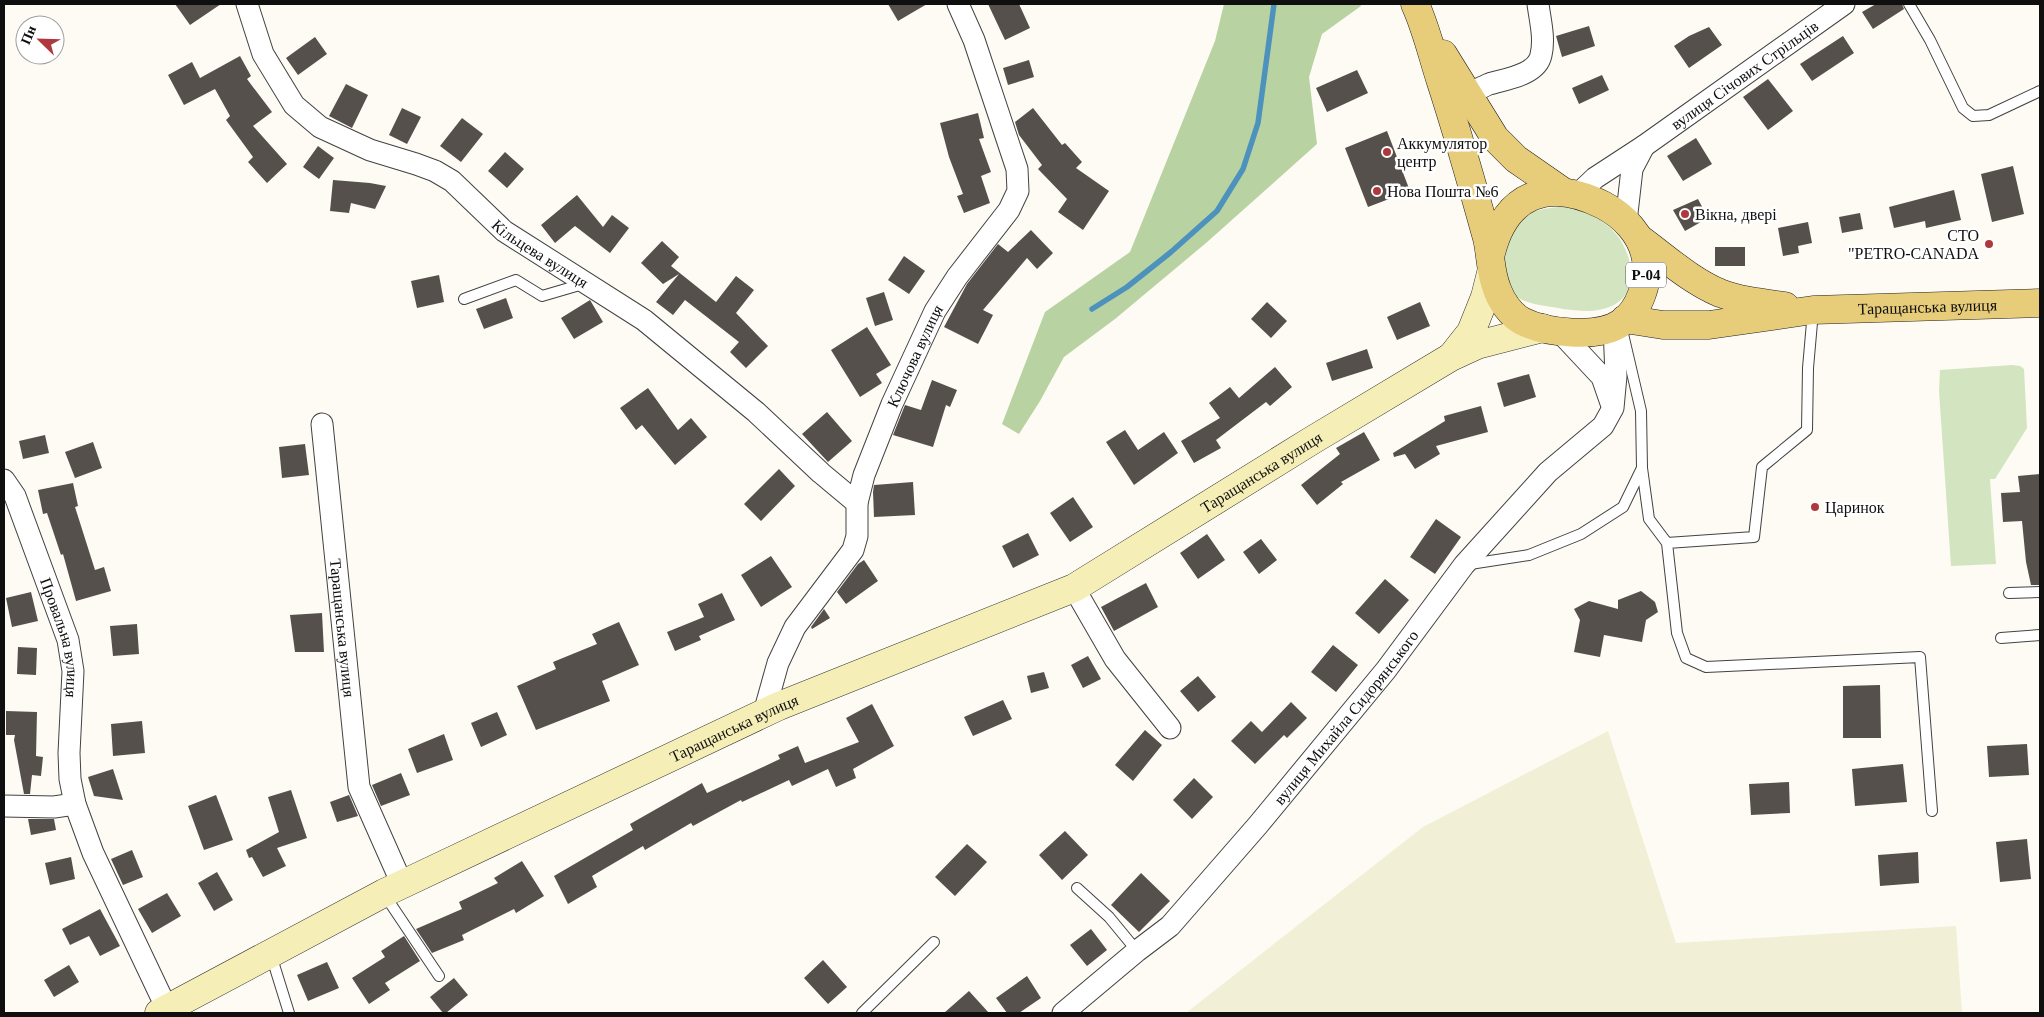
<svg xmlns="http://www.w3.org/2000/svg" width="2044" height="1017" font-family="'Times New Roman',serif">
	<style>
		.farmland { fill: #f1efd5 }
		.green { fill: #d3e4c0 }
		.forest { fill: #b8d3a1 }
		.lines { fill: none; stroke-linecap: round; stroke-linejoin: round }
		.stream { stroke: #4d91bd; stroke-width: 5.5 }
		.building { fill: #56504d }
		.service-casing { stroke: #424242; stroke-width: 12 }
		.minor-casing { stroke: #424242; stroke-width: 23 }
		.secondary-casing { stroke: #313131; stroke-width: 29 }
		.primary-casing { stroke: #202020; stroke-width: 29 }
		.service { stroke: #fff; stroke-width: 10 }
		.minor { stroke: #fff; stroke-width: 21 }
		.secondary { stroke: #f5eeb6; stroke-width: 28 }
		.primary { stroke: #e7cc79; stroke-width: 28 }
		.poi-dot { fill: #ae383e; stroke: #fff; stroke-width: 2 }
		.labels { text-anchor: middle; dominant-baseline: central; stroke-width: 5; stroke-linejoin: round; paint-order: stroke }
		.shield { fill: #fff; stroke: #575757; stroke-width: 1 }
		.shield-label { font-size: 15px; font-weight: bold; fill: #0f0f0f }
		.street-label { font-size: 16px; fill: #0f0f0f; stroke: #fff }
		.poi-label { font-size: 16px; fill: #0f0f0f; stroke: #fff; text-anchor: start }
	</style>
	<rect width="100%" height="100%" fill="#fdfbf3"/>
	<path class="farmland" d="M1608 731 1676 943 1956 926 1962 1013H1186L1423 827Z"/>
	<path class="green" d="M1567 206C1585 212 1603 218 1616 234 1633 254 1640 293 1612 306 1596 313 1581 311 1563 309 1549 306 1532 306 1519 298 1502 288 1503 268 1504 251 1504 246 1503 240 1505 236 1508 231 1513 225 1517 221 1530 209 1551 208 1567 206Z
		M2012 365 2020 366 2024 369 2027 428 1995 479H1990L1996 564 1951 566 1939 391 1940 370Z"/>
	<path class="forest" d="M1224 4H1360L1361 6 1322 34 1309 77 1317 144 1206 243 1115 319 1064 357 1040 401 1019 434 1002 424 1045 312 1130 252 1215 41Z"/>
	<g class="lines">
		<path class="stream" d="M1092 309 1127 287 1171 252 1217 211 1243 169 1258 123 1274 4"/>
	</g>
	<path class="building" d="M175 4H221L190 25Z
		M888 4H927L898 21Z
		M988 4H1019L1030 28 1005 40Z
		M1876 4H1902L1904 9 1873 29 1862 12Z
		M1589 26 1595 46 1562 57 1556 36Z
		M1709 27 1722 45 1689 68 1674 46 1689 36Z
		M1843 36 1854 53 1812 81 1800 64Z
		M315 37 327 54 298 75 286 58Z
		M240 56 251 76 247 79 272 112 253 126 287 164 267 183 248 162 253 157 226 120 230 116 215 89 184 105 168 75 192 62 200 78Z
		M1029 60 1034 77 1008 85 1003 68Z
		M1357 70 1368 93 1327 112 1316 88Z
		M1602 75 1609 90 1579 104 1572 88Z
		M1768 79 1793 111 1768 130 1743 97Z
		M346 84 368 95 352 128 329 116Z
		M402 108 421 117 407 144 389 135Z
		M1033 108 1062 145 1065 143 1082 162 1076 168 1109 191 1083 230 1058 212 1067 199 1038 169 1042 165 1019 135 1015 122Z
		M978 113 984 138 979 139 991 172 981 176 990 203 964 213 957 196 963 194 949 157 940 123Z
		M462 118 483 134 461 162 440 146Z
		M1387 131 1410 191 1368 207 1345 148Z
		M1696 138 1712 164 1683 181 1667 156Z
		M318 146 334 158 319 179 303 167Z
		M505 152 524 169 507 188 488 171Z
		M2013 166 2024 214 1992 222 1981 174Z
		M333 180 370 183 386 186 375 209 351 203 349 213 330 211Z
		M1954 190 1961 220 1926 228 1925 221 1894 228 1889 207Z
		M577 195 603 227 612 215 629 228 610 253 575 226 555 243 541 225Z
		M1698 199 1708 218 1685 231 1673 210Z
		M1860 213 1863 229 1842 233 1839 217Z
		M1808 222 1812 243 1798 246 1799 253 1783 256 1778 228Z
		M1031 230 1053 253 1037 269 1027 258 983 310 993 315 978 344 944 327 967 284 998 244 1008 252Z
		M662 241 679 257 671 266 716 302 736 276 754 290 736 313 768 346 746 368 730 352 739 342 685 300 673 315 656 302 679 274 663 284 641 263Z
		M1715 247H1745V266H1715Z
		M904 256 925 271 909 294 888 280Z
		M439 275 444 302 417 308 411 281Z
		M884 292 893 320 875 326 866 298Z
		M506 298 513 318 484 329 476 309Z
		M590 300 603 322 574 339 561 318Z
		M1267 302 1287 321 1271 338 1251 319Z
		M1420 302 1430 326 1397 340 1387 317Z
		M867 327 891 365 876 374 882 383 860 397 831 350Z
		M1367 349 1373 368 1332 381 1326 363Z
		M1275 367 1292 387 1270 406 1266 402 1216 440 1221 448 1194 463 1181 441 1220 418 1209 403 1230 387 1239 398Z
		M1529 374 1536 397 1504 407 1497 383Z
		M932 380 957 390 950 407 946 405 933 447 893 435 905 405 921 410Z
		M648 388 678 430 691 418 707 437 675 465 642 425 636 430 620 408Z
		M1481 406 1488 432 1436 446 1440 454 1415 469 1405 454 1394 457 1393 453 1445 421 1444 416Z
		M827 412 852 441 828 462 802 434Z
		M1125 430 1138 450 1164 432 1178 453 1134 485 1106 442Z
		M1364 432 1380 460 1341 482 1343 484 1317 505 1301 485 1340 454 1336 448Z
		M45 435 49 453 23 459 19 441Z
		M93 442 102 468 75 478 65 452Z
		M305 444 309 475 282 478 279 447Z
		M779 469 795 486 761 521 744 504Z
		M2040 474V585H2031L2026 562 2022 521 2003 522 2001 493 2020 492 2018 476Z
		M913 482 915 515 874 517 873 492 874 485Z
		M73 483 78 506 75 507 95 570 104 567 111 591 76 601 63 554 61 555 47 513 43 514 38 490Z
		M1073 497 1093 527 1070 542 1050 513Z
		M1436 519 1461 537 1435 574 1410 557Z
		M1028 533 1039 555 1013 568 1002 546Z
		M1207 534 1225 560 1198 579 1180 553Z
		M1261 539 1277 560 1259 574 1243 552Z
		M771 556 792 587 761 607 741 575Z
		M864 560 878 581 846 604 837 592 858 564Z
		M1385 579 1409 600 1379 634 1355 613Z
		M1146 583 1158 607 1114 631 1101 607Z
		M1641 591 1655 602 1658 612 1646 620 1642 642 1604 635 1600 657 1574 652 1580 620 1574 609 1589 601 1618 609V600Z
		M31 592 38 621 12 627 6 598Z
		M722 593 735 620 699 636 701 640 675 651 667 632 704 617 698 604Z
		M824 609 830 618 812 629 811 627Z
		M322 613 324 652H295L290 615Z
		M619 622 639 665 602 681 610 701 536 730 517 686 556 669 553 662 597 644 592 634Z
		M137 624 139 654 113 656 110 626Z
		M1333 645 1358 665 1336 692 1311 672Z
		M18 647 37 648 36 675 17 674Z
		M1088 656 1101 679 1083 688 1071 665Z
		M1044 672 1049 688 1031 693 1027 676Z
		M1198 676 1216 697 1198 712 1180 691Z
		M1880 685 1881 738H1843V686Z
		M1003 700 1012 719 973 736 964 717Z
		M1291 702 1307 718 1287 738 1284 735 1255 764 1231 741 1251 721 1262 732Z
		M872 704 894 746 853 769 856 778 836 787 828 769 792 786 789 780 742 802 741 800 693 826 691 823 645 850 643 846 592 876 597 887 568 904 554 876 633 830 630 824 702 783 707 793 780 759 778 755 798 746 805 763 859 742 846 718Z
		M6 711 37 712 36 756 43 757 41 776 32 775 30 794H24L14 740 15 735H6Z
		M497 712 507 735 481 747 471 723Z
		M142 721 145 753 113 756 111 724Z
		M1145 730 1162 745 1133 781 1115 765Z
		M444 734 453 760 417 773 408 749Z
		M2027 744 2029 775 1989 777 1987 746Z
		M1903 764 1907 802 1855 806 1852 769Z
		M113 769 123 800 94 796 88 777Z
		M401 773 410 795 381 806 372 785Z
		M1194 778 1213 797 1192 819 1173 800Z
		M1789 782 1790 813 1751 815 1749 784Z
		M291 790 307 838 277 848 286 866 263 877 252 857 249 858 246 850 279 832 268 797Z
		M216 795 233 840 204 850 188 806Z
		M349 795 358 816 337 822 330 802Z
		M28 819H54L56 830 31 835Z
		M1065 831 1088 855 1062 880 1039 855Z
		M2027 839 2031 879 2000 882 1996 842Z
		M967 844 987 862 955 896 935 877Z
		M132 850 143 877 123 885 111 859Z
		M1918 852 1919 883 1880 886 1878 855Z
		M71 857 75 879 50 885 45 863Z
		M522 861 544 896 516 913 514 909 462 935 464 940 432 953 416 929 462 909 459 902 498 883 494 878Z
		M217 872 233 900 214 911 198 883Z
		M1141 873 1170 901 1139 932 1111 905Z
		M167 893 181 916 152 933 138 909Z
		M100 909 120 946 100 956 89 936 70 945 62 929Z
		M1091 929 1107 950 1087 966 1070 945Z
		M404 936 420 961 385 983 390 990 369 1004 352 978 385 957 381 951Z
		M823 960 847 987 828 1004 804 978Z
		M327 962 339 988 308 1001 297 975Z
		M69 965 79 982 54 997 44 980Z
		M1027 976 1041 998 1019 1013H1007L996 998Z
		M454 978 468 995 446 1013H443L430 997Z
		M969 991 989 1013H944Z"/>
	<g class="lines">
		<g class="service-casing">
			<path id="service" d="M1909 4 1930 40 1963 108 1973 116 1989 115 2040 91
				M464 299 516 280 542 296 583 284
				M1642 468 1649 519 1667 543 1677 633 1686 658 1706 667 1920 657 1932 811
				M1667 543 1754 537 1762 467 1807 430 1808 368 1813 311
				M1470 564 1529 555 1581 534 1623 507 1642 468 1641 411 1623 334
				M2009 593 2040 592
				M2001 638 2040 635
				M1077 888 1109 917 1137 951
				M384 894 439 976
				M271 955 289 1013
				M862 1013 934 942"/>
		</g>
		<g class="minor-casing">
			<g id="minor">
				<path id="s1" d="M247 4 263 54 294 105 320 127 370 150 416 164 435 171 452 181 504 231 644 320 756 412 821 473 857 503"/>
				<path d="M1468 94C1475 91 1482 87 1489 84 1506 79 1537 75 1541 55 1545 38 1540 20 1538 4"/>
				<path id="s2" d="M1578 194 1595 178 1644 146 1844 4"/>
				<path d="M1626 222 1632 169 1644 146"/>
				<path d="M1559 331 1602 377 1611 403"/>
				<path id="s3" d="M322 424 359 787 402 884"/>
				<path id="s4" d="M4 480 15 496 68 640 73 671 69 753 70 779 75 804 93 853 167 1009"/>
				<path d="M1074 588 1115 659 1170 728"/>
				<path id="s5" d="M764 713 778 663 795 627 853 550 857 536V503L864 475 892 404 935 311 957 277 1009 210 1018 191 1017 169 974 40 958 4"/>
				<path d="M4 806 54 807 75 804"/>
				<path id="s6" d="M1063 1013 1137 951 1170 926 1258 825 1386 670 1464 565 1548 472 1603 426 1613 408 1616 376 1614 326"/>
			</g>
		</g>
		<g class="secondary-casing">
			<g id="secondary">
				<path d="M1452 356 1471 332 1485 297 1491 273"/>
				<path id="s7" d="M159 1013 384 893 779 706 1074 588 1311 441 1451 357 1477 345 1543 328"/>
			</g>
		</g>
		<g class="primary-casing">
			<g id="primary">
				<path d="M1415 4C1426 28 1432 54 1440 79 1457 131 1472 184 1487 238 1491 255 1490 272 1497 289 1501 301 1511 315 1522 321 1545 333 1598 339 1621 323 1640 310 1649 281 1646 259 1642 235 1624 216 1603 205 1549 178 1506 193 1491 253"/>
				<path d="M1443 54 1495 138 1516 159 1562 191"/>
				<path d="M1640 239C1666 258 1691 281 1720 293 1741 301 1763 303 1785 306"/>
				<path id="s8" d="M1625 319 1663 325H1709L1813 310 2040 303"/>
			</g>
		</g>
		<use href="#service" class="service"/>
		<use href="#minor" class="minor"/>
		<use href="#secondary" class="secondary"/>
		<use href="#primary" class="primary"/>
	</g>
	<g class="poi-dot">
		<circle cx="1387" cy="152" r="5"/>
		<circle cx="1377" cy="191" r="5"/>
		<circle cx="1685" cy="214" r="5"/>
		<circle cx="1989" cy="244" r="5"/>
		<circle cx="1815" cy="507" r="5"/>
	</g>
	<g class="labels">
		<rect class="shield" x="1626" y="262.5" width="40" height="25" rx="4"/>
		<g class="shield-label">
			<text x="1646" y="275">Р-04</text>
		</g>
		<g class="street-label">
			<text stroke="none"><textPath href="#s2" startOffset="205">вулиця Січових Стрільців</textPath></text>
			<text stroke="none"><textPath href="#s1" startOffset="404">Кільцева вулиця</textPath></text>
			<text stroke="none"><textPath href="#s8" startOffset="304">Таращанська вулиця</textPath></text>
			<text stroke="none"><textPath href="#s5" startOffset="394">Ключова вулиця</textPath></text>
			<text stroke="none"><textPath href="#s7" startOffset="1230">Таращанська вулиця</textPath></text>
			<text stroke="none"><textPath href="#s3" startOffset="205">Таращанська вулиця</textPath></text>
			<text stroke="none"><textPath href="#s4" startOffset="169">Провальна вулиця</textPath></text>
			<text stroke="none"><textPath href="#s6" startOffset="411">вулиця Михайла Сидорянського</textPath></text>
			<text stroke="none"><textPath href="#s7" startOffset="642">Таращанська вулиця</textPath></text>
		</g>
		<g class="poi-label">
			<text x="1397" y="143">Аккумулятор<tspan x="1397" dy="18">центр</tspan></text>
			<text x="1387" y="191">Нова Пошта №6</text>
			<text x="1695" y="214">Вікна, двері</text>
			<text x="1979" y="235" text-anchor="end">СТО<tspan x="1979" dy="18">"PETRO-CANADA</tspan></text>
			<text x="1825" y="507">Царинок</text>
		</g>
	</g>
	<rect width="2044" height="1017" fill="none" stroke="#0f0f0f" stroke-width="10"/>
	<g transform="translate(40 40) rotate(293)"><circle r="24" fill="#ffffff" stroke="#9f9f9f"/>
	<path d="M0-4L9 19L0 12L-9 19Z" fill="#ae383e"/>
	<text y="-8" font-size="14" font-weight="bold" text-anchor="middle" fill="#0f0f0f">Пн</text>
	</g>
</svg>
